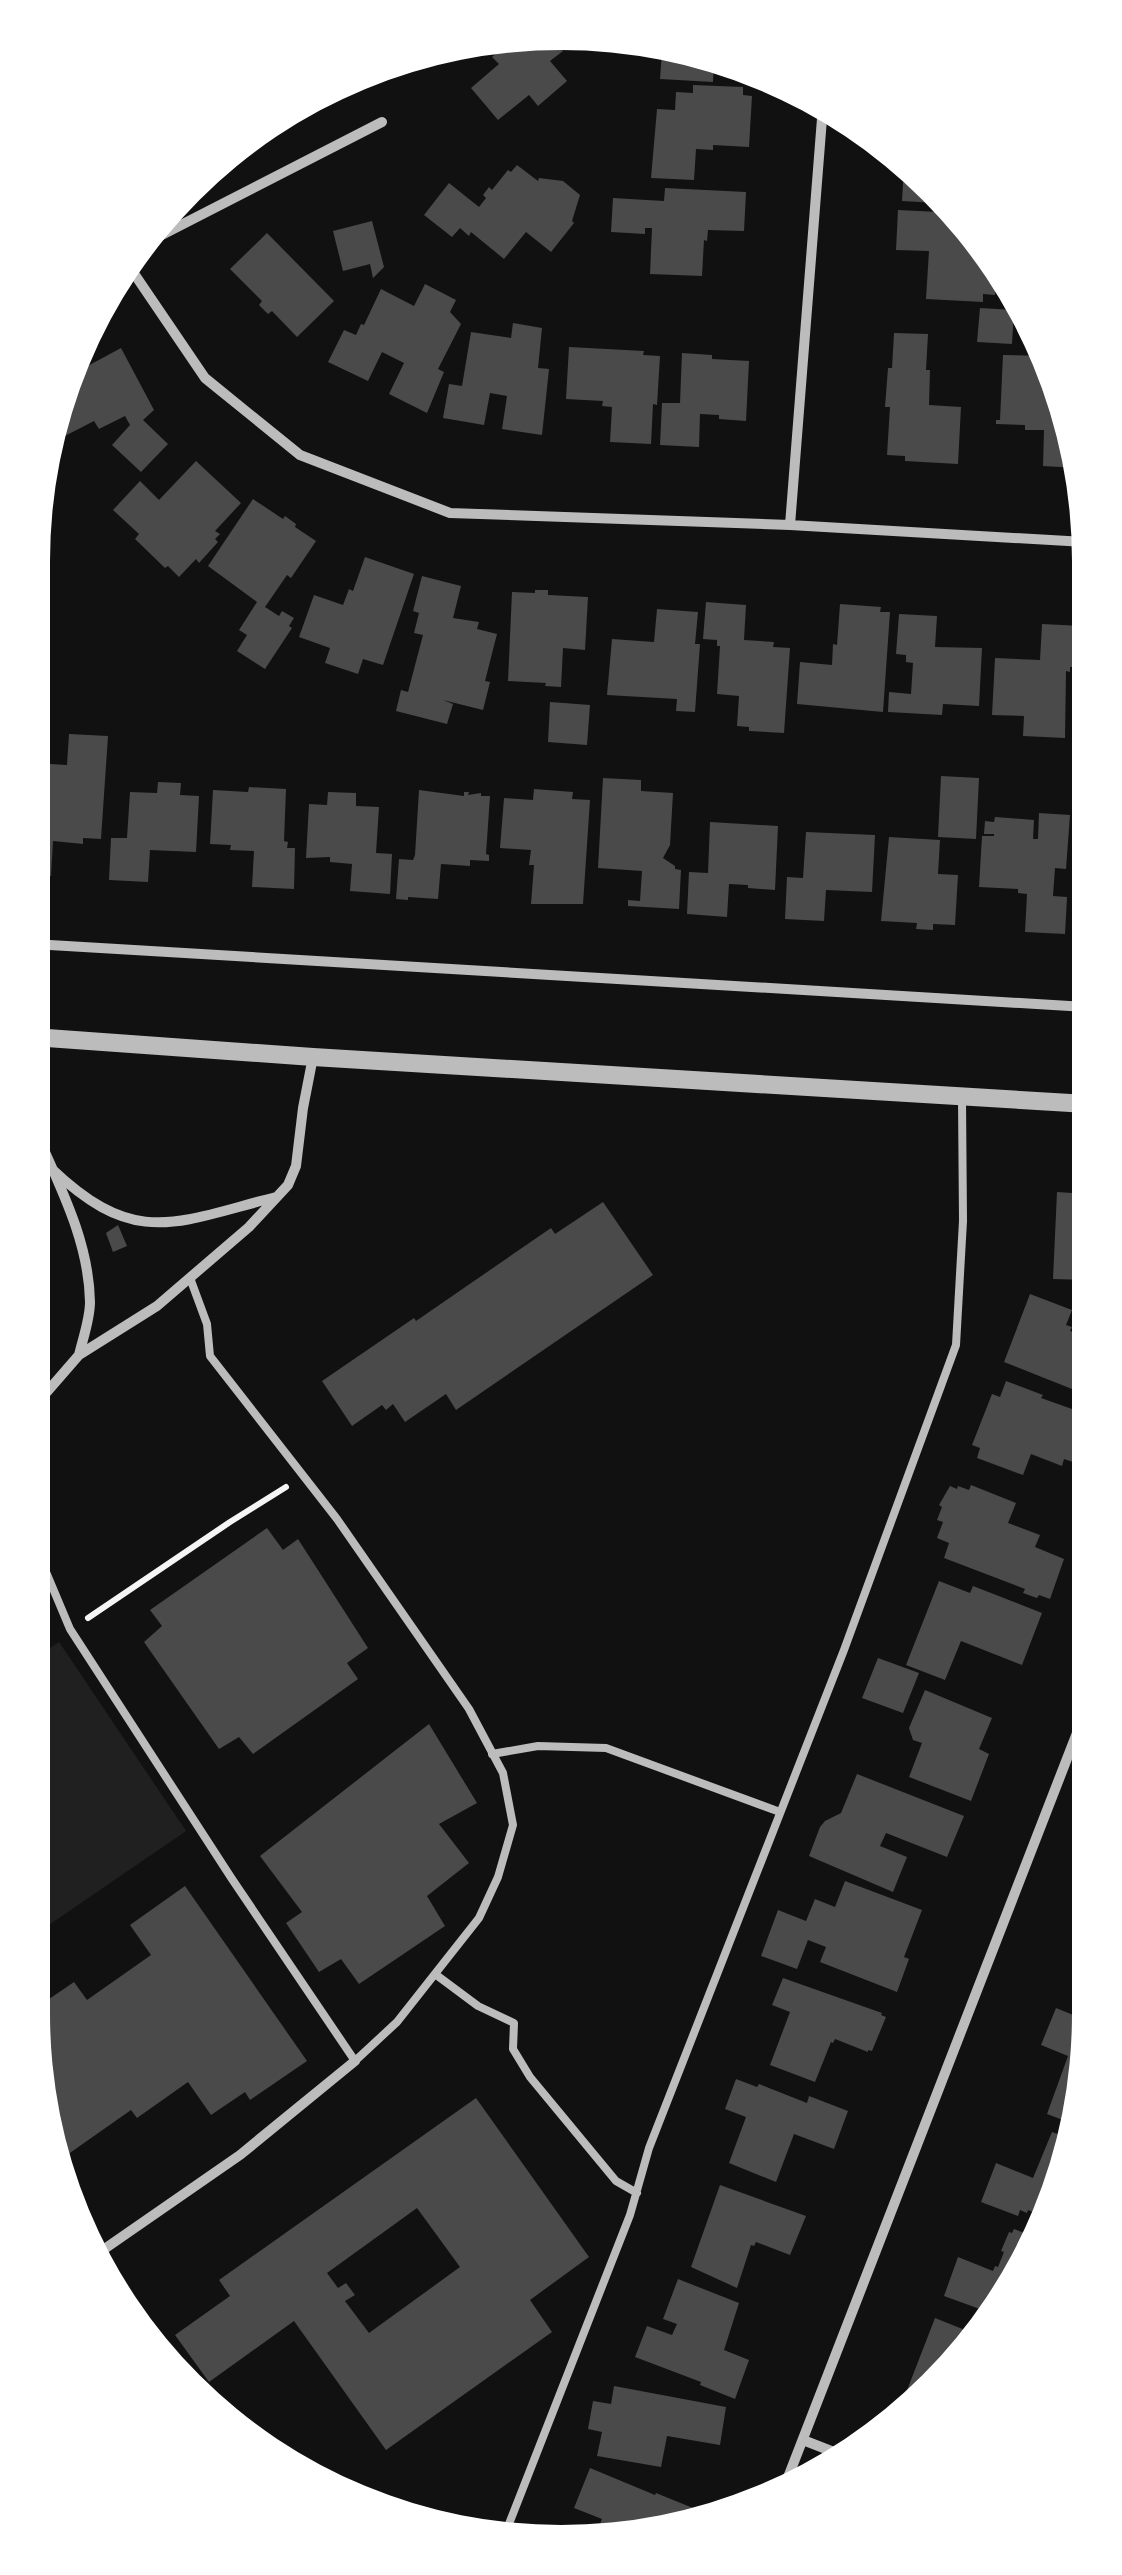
<svg xmlns="http://www.w3.org/2000/svg" width="1122" height="2575" font-family="Quicksand,sans-serif">
	<style>
		.green { fill: #202020 }
		.building { fill: #4a4a4a; fill-rule: evenodd }
		.lines { fill: none; stroke-linecap: round; stroke-linejoin: round }
		.path { stroke: #f5f5f5; stroke-width: 6 }
		.service { stroke: #bcbcbc; stroke-width: 8 }
		.minor { stroke: #bcbcbc; stroke-width: 10 }
		.tertiary { stroke: #bcbcbc; stroke-width: 18 }
	</style>
	<rect width="100%" height="100%" fill="#111"/>
	<path class="green" d="M59 1642 186 1831 46 1927 33 1907V1660Z"/>
	<path class="building" d="M527 34 551 37 563 51 550 61 567 81 538 106 529 95 498 120 471 88 499 64 492 57 497 53 489 44Z
		M662 52 714 58 713 82 660 79Z
		M693 85 743 87V95L752 96 749 147 713 145V150L696 149 694 180 651 178 657 109 675 110 676 92 693 93Z
		M517 165 538 181 539 178 563 181 580 195 572 221 574 223 551 252 526 232 504 259 471 232 469 236 460 228 452 237 424 215 449 183 479 207 486 198 483 195 489 187 492 190 508 170 511 172Z
		M904 165 938 195 937 203 902 201Z
		M665 188 746 192 744 231 708 230 707 241 704 240 702 276 650 274 652 228H645V234L611 232 613 198 664 201Z
		M898 210 959 213 996 269 995 295 983 294V302L926 299 929 251 896 250Z
		M372 221 384 267 373 278 370 264 343 271 333 231Z
		M267 233 334 301 297 337 272 311 268 314 259 305 262 301 230 269Z
		M425 284 456 300 450 312 461 324 438 369 444 372 427 413 389 394 404 363 382 352 368 381 328 362 344 330 356 335 361 324 364 325 381 289 414 306Z
		M980 308 1014 310 1012 344 977 342Z
		M513 323 542 328 538 368 549 369 542 435 502 429 507 396 490 393 484 425 443 418 449 384 462 386 471 332 511 338Z
		M894 333 928 334 926 370H930L929 405 961 407 958 464 905 461V456L887 455 890 407H885L888 368H892Z
		M569 347 644 351 643 355 660 356 657 405 653 404 651 444 610 442 612 407 602 406 603 401 566 399Z
		M121 348 154 410 143 420 168 444 141 472 112 445 130 425 125 416 99 429 94 421 61 438 55 426 61 391 73 369 80 365 82 369Z
		M682 353 712 355V359L749 361 746 421 719 419V415L700 414 699 447 660 445 662 403H680Z
		M1003 355 1044 356 1045 375H1050L1078 468 1043 466 1044 430H1025V425L996 424V420H1000Z
		M196 461 241 503 215 531 220 534 215 539 218 542 199 563 196 559 179 577 168 566 165 568 135 539 139 534 113 510 140 481 159 500Z
		M253 499 283 519 285 516 296 524 295 527 316 541 291 578 287 575 265 607 279 616 282 611 294 618 289 626 292 628 265 669 237 651 247 635 239 630 257 602 208 566Z
		M365 557 414 574 383 665 363 659 358 674 325 663 330 648 299 637 314 595 343 605 349 589 353 591Z
		M422 576 461 586 453 618 479 622 477 629 497 634 485 681 490 682 483 710 443 700 453 704 447 724 396 711 401 690 408 692 423 635 414 633 419 613 413 611Z
		M535 590H548V595L588 597 585 650 563 648 561 687 545 686 546 683 508 681 512 592 535 593Z
		M706 602 746 605 744 640 774 642 773 647 790 648 784 733 749 731V727L737 726 739 696 717 694 720 646H717V640L703 639Z
		M840 604 881 607 880 612H890L883 712 797 704 800 662 832 665 833 644 837 645Z
		M657 609 698 612 695 644H700L695 712 676 711 677 699 607 695 612 639 654 642Z
		M899 614 937 616 935 647 982 648 979 706 943 704 942 715 888 712 889 692 911 694 913 663 906 662V655L896 654Z
		M1042 624 1082 626 1080 667H1070V672L1066 671 1065 738 1023 736 1024 716 992 715 995 658 1040 660Z
		M550 702 590 705 587 745 548 742Z
		M69 734 108 736 101 839 83 838V844L53 841 51 876 33 875V787L35 763 67 765Z
		M941 776 979 778 976 839 938 837Z
		M603 778 641 780V791L673 793 670 845 663 858 675 866V869L681 870 679 909 628 906V900L640 901 642 871 598 868Z
		M158 782 181 783 180 795 199 796 196 852 150 850 148 882 109 880 111 838H127L130 792 157 793Z
		M249 787 286 789 284 841 288 842 287 848H295L294 889 252 887 254 851 230 850 231 845 210 844 213 790 248 792Z
		M534 789 573 792 572 799 590 800 583 904H531L534 865H529L531 850 500 848 504 798 533 800Z
		M419 790 464 796V792H469L468 795 481 793V796H490L486 854 489 855V861L470 860V866L441 864 438 899 408 897V900L396 899 399 859 413 860 415 855Z
		M328 792 356 793V806L379 807 376 853 392 854 390 894 350 891 352 864 330 862V857L306 858 309 804 327 805Z
		M1039 813 1070 815 1066 869 1055 868 1053 896 1067 897 1065 934 1025 932 1027 894 1018 893V889L979 887 982 836H994V834H984L985 821 994 822 995 817 1034 820 1033 839H1038Z
		M710 822 778 826 775 890 748 888V885L729 884 727 917 687 914 689 872 708 873Z
		M806 832 875 835 872 892 826 890 824 921 785 919 787 877 803 878Z
		M889 837 940 840 938 874 958 875 955 925 933 924V930L916 929 917 923 881 921Z
		M1078 848H1086V904L1075 903Z
		M1057 1192 1087 1194V1280L1053 1279Z
		M603 1202 653 1275 456 1410 446 1394 405 1422 393 1404 386 1410 382 1405 352 1426 322 1381 414 1318 416 1321 551 1228 555 1234Z
		M118 1225 127 1246 113 1252 106 1233Z
		M1030 1294 1072 1310 1066 1325 1072 1327 1070 1331 1087 1337 1088 1400 1076 1396 1077 1391 1004 1362Z
		M1006 1381 1043 1395 1041 1398 1072 1409 1075 1403 1088 1408V1467L1064 1459 1062 1466 1031 1454 1023 1475 977 1458 980 1448 972 1445 992 1394 1000 1397Z
		M971 1485 1016 1503 1008 1523 1040 1535 1035 1547 1064 1559 1050 1599 1039 1595 1037 1598 1023 1593 1025 1589 944 1558 949 1543 937 1538 943 1522 937 1520 942 1507 939 1505 950 1486 957 1489 958 1486 969 1490Z
		M267 1528 283 1550 298 1539 368 1648 347 1663 358 1679 253 1754 239 1737 219 1749 144 1642 162 1626 150 1610Z
		M939 1581 970 1593 973 1586 1042 1613 1022 1665 961 1641 945 1680 906 1665Z
		M878 1658 919 1673 903 1713 862 1698Z
		M925 1690 992 1718 979 1749 989 1754 971 1801 909 1777 922 1743 913 1740 909 1728Z
		M429 1724 477 1803 439 1824 469 1863 427 1896 445 1926 359 1984 341 1959 319 1972 286 1923 302 1912 260 1856Z
		M857 1774 964 1816 947 1857 886 1833 880 1846 907 1857 893 1892 809 1856 820 1827 825 1821 841 1813Z
		M845 1881 922 1910 904 1957 909 1959 897 1992 820 1962 826 1947 808 1940 797 1969 761 1956 778 1910 806 1921 815 1899 835 1907Z
		M185 1886 307 2061 250 2100 245 2092 211 2115 188 2082 137 2118 131 2110 57 2162 33 2010 74 1982 87 2000 151 1955 130 1925Z
		M1089 1915V1958L1074 1952Z
		M783 1978 882 2013 881 2015 886 2017 872 2051 868 2050V2052L835 2039 833 2043 831 2042 815 2082 770 2065 790 2012 772 2005Z
		M1056 2008 1088 2021 1071 2123 1047 2114 1068 2056 1041 2045Z
		M736 2079 757 2087 759 2084 807 2103 809 2096 848 2111 834 2149 794 2134 776 2182 729 2163 746 2117 725 2109Z
		M476 2098 589 2257 530 2300 552 2332 386 2450 294 2321 209 2382 175 2335 230 2296 219 2280ZM417 2208 460 2267 369 2333 345 2301 355 2295 346 2283 338 2288 327 2273Z
		M1052 2132 1069 2138 1061 2184 1043 2216 1028 2210 1027 2213 1020 2210 1018 2216 981 2202 996 2163 1033 2178Z
		M720 2185 806 2216 790 2255 756 2242 754 2246 751 2245 737 2288 691 2267Z
		M1014 2229 1032 2236 988 2312 944 2296 958 2257 993 2271 995 2266 998 2267 1004 2252 1001 2251 1009 2232 1012 2233Z
		M678 2279 739 2303 724 2350 749 2360 735 2399 700 2385 701 2382 635 2357 647 2326 672 2335 677 2324 663 2319Z
		M935 2318 975 2334 959 2362 911 2400 904 2398Z
		M614 2386 726 2407 720 2445 667 2436 661 2467 597 2456 602 2432 588 2429 593 2401 611 2404Z
		M590 2468 655 2495 656 2493 693 2508 689 2518 631 2538 595 2537 602 2519 574 2508Z"/>
	<g class="lines">
		<path class="path" d="M88 1618 230 1522 286 1487"/>
		<path class="service" d="M33 1448 39 1468 41 1560 70 1629 232 1879 355 2061 397 2022 479 1918 498 1877 513 1825 503 1773 469 1709 337 1519 210 1356 207 1324 190 1278
			M492 1754 538 1746 606 1748 780 1812
			M435 1974 478 2006 514 2023 513 2049 530 2077 616 2181 637 2193
			M505 2534 630 2215 649 2148 844 1650 956 1345 963 1221 962 1099"/>
		<path class="minor" d="M146 243 382 122
			M131 269 205 378 300 455 450 513 790 525 1085 542
			M790 525 823 106
			M33 944 1086 1007
			M33 1056 34 1037
			M33 1125C57 1181 89 1239 90 1302 90 1319 83 1338 79 1355
			M52 1169C136 1249 177 1222 276 1197
			M33 1403 46 1393 79 1355 157 1306 249 1227 288 1185 296 1166 303 1108 313 1057
			M100 2252 240 2155 355 2061
			M803 2440 844 2456
			M785 2485 1089 1702"/>
		<path class="tertiary" d="M33 1037 313 1057 1087 1104"/>
	</g>
	<path d="M0 0H1122V2575H0ZM561 50H561A511 511 0 0 1 1072 561V2014A511 511 0 0 1 561 2525H561A511 511 0 0 1 50 2014V561A511 511 0 0 1 561 50Z" fill="#fff" fill-rule="evenodd"/>
</svg>
